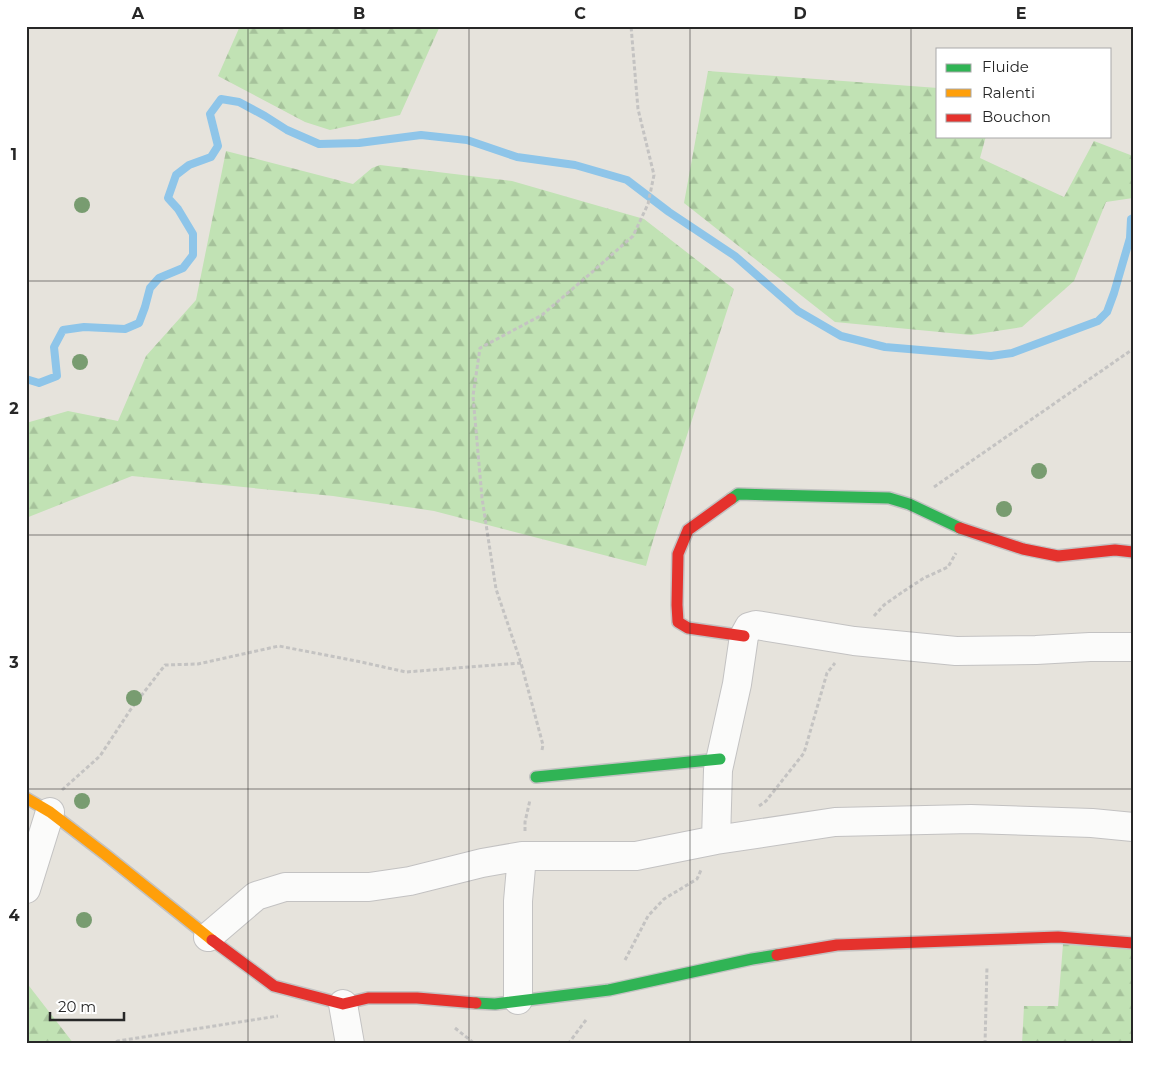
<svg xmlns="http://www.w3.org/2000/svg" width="1159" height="1070" font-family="Montserrat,sans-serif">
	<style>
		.forest { fill: url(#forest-firs) }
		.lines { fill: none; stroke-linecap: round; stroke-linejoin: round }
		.stream { stroke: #8ec5e9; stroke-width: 8 }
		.street-casing { stroke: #c3c2c2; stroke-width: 30 }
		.fast-casing { stroke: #c3c2c2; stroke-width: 14 }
		.slow-casing { stroke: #c3c2c2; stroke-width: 14 }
		.jam-casing { stroke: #c3c2c2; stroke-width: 14 }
		.path { stroke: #c4c3c2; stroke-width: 3; stroke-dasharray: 4 2.5; stroke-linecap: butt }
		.street { stroke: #fbfbfa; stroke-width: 28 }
		.fast { stroke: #30b455; stroke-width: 11 }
		.slow { stroke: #ff9f0a; stroke-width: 11 }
		.jam { stroke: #e5322d; stroke-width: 11 }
		.tree { fill: #789c70 }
		.grid { fill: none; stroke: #272727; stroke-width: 1; stroke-opacity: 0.55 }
		.neatline { fill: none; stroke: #272727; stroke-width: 2 }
		.grid-label { font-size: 16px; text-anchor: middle; font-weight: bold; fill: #272727 }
	</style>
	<defs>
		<pattern id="forest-firs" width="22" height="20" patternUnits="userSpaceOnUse" patternTransform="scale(1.25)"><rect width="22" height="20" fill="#c1e2b4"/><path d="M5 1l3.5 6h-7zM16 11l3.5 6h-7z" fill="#a6c29b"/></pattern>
	</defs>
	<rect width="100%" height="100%" fill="#e6e3dc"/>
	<path class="forest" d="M240 26H440L400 115 330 130 305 122 218 76Z
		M708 71 938 88V136H986L980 158 1064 197 1094 141 1133 156V198L1106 202 1074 281 1022 327 971 335 835 322 684 203Z
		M226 151 353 184 372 168 380 165 512 181 644 219 734 289 652 544 646 566 434 511 333 496 132 476 26 518V423L68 411 118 421 146 356 196 300Z
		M1064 932 1133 937V1044H1022L1024 1006H1058Z
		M26 982 74 1044H26Z"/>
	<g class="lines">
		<path class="stream" d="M26 379 39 383 57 376 54 347 63 330 84 327 125 329 139 323 145 307 150 288 159 278 183 268 193 255V234L178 209 168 198 176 175 189 165 211 157 218 146 210 114 221 99 239 102 265 116 287 130 319 144 359 143 421 135 467 140 517 157 575 165 627 180 669 212 735 256 798 311 841 336 885 347 991 356 1012 353 1098 321 1107 312 1114 293 1130 238 1131 219 1133 218"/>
		<g class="street-casing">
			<path id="street" d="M716 840 718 770 737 684 744 636 749 627 756 625 854 641 956 651 1036 650 1090 647H1133
				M26 889 50 812
				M208 937 256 896 285 887H369L410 881 482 863 522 856H636L716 840 835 822 971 819 1092 823 1133 827
				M518 1000V901L522 856
				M343 1004 350 1044"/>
		</g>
		<g class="fast-casing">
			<path id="fast" d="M731 499 738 494 889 498 909 504 960 528
				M536 777 720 759
				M476 1003 495 1004 609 990 752 959 777 955"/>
		</g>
		<g class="slow-casing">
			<path id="slow" d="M26 798 50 812 106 855 212 940"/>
		</g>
		<g class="jam-casing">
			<path id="jam" d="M731 499 688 530 678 554 677 605 678 622 688 628 744 636
				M960 528 1023 549 1058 556 1115 550 1133 552
				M212 940 274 986 343 1004 368 998H417L476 1003
				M777 955 837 945 1058 937 1133 943"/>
		</g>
		<path class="path" d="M934 487 1133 349
			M874 616 884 605 904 591 924 578 948 567 956 553
			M542 750 543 745 521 663 496 589 482 498 473 396 480 348 542 315 591 273 633 236 648 204 654 175 638 109 631 26
			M62 790 100 756 131 709 165 665 198 664 279 646 361 662 406 672 521 663
			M759 806 766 801 804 753 827 673 835 663
			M525 831V822L530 800
			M625 960 648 916 664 899 697 879 701 870
			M455 1028 475 1044
			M110 1044 118 1041 278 1016
			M568 1044 586 1020
			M985 1044 987 966"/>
		<use href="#street" class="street"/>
		<use href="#fast" class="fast"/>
		<use href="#slow" class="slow"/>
		<use href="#jam" class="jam"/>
	</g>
	<g class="tree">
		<circle cx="82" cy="205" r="8"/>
		<circle cx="80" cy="362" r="8"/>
		<circle cx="1039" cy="471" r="8"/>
		<circle cx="1004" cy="509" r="8"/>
		<circle cx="134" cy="698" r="8"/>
		<circle cx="82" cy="801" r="8"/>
		<circle cx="84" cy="920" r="8"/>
	</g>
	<path class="grid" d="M248 26V1044M469 26V1044M690 26V1044M911 26V1044M26 281H1133M26 535H1133M26 789H1133"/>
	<rect width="1159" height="1070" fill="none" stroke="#ffffff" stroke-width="55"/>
	<rect x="936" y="48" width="175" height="90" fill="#ffffff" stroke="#a9a9a9"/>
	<rect x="946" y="64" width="25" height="8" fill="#30b455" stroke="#a9a9a9"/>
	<text x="982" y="72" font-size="15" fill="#272727">Fluide</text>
	<rect x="946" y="89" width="25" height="8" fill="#ff9f0a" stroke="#a9a9a9"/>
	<text x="982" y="98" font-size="15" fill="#272727">Ralenti</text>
	<rect x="946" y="114" width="25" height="8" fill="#e5322d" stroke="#a9a9a9"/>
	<text x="982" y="122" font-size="15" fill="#272727">Bouchon</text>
	<path d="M50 1012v8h74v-8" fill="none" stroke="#272727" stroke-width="2.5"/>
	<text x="58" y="1012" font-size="15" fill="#272727" stroke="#ffffff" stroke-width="4" paint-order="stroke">20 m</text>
	<rect x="28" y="28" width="1104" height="1014" class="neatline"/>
	<g class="grid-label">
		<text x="138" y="19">A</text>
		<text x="359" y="19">B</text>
		<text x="580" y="19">C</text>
		<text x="800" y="19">D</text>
		<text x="1021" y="19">E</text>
		<text x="14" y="160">1</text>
		<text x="14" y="414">2</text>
		<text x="14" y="668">3</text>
		<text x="14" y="921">4</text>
	</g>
</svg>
